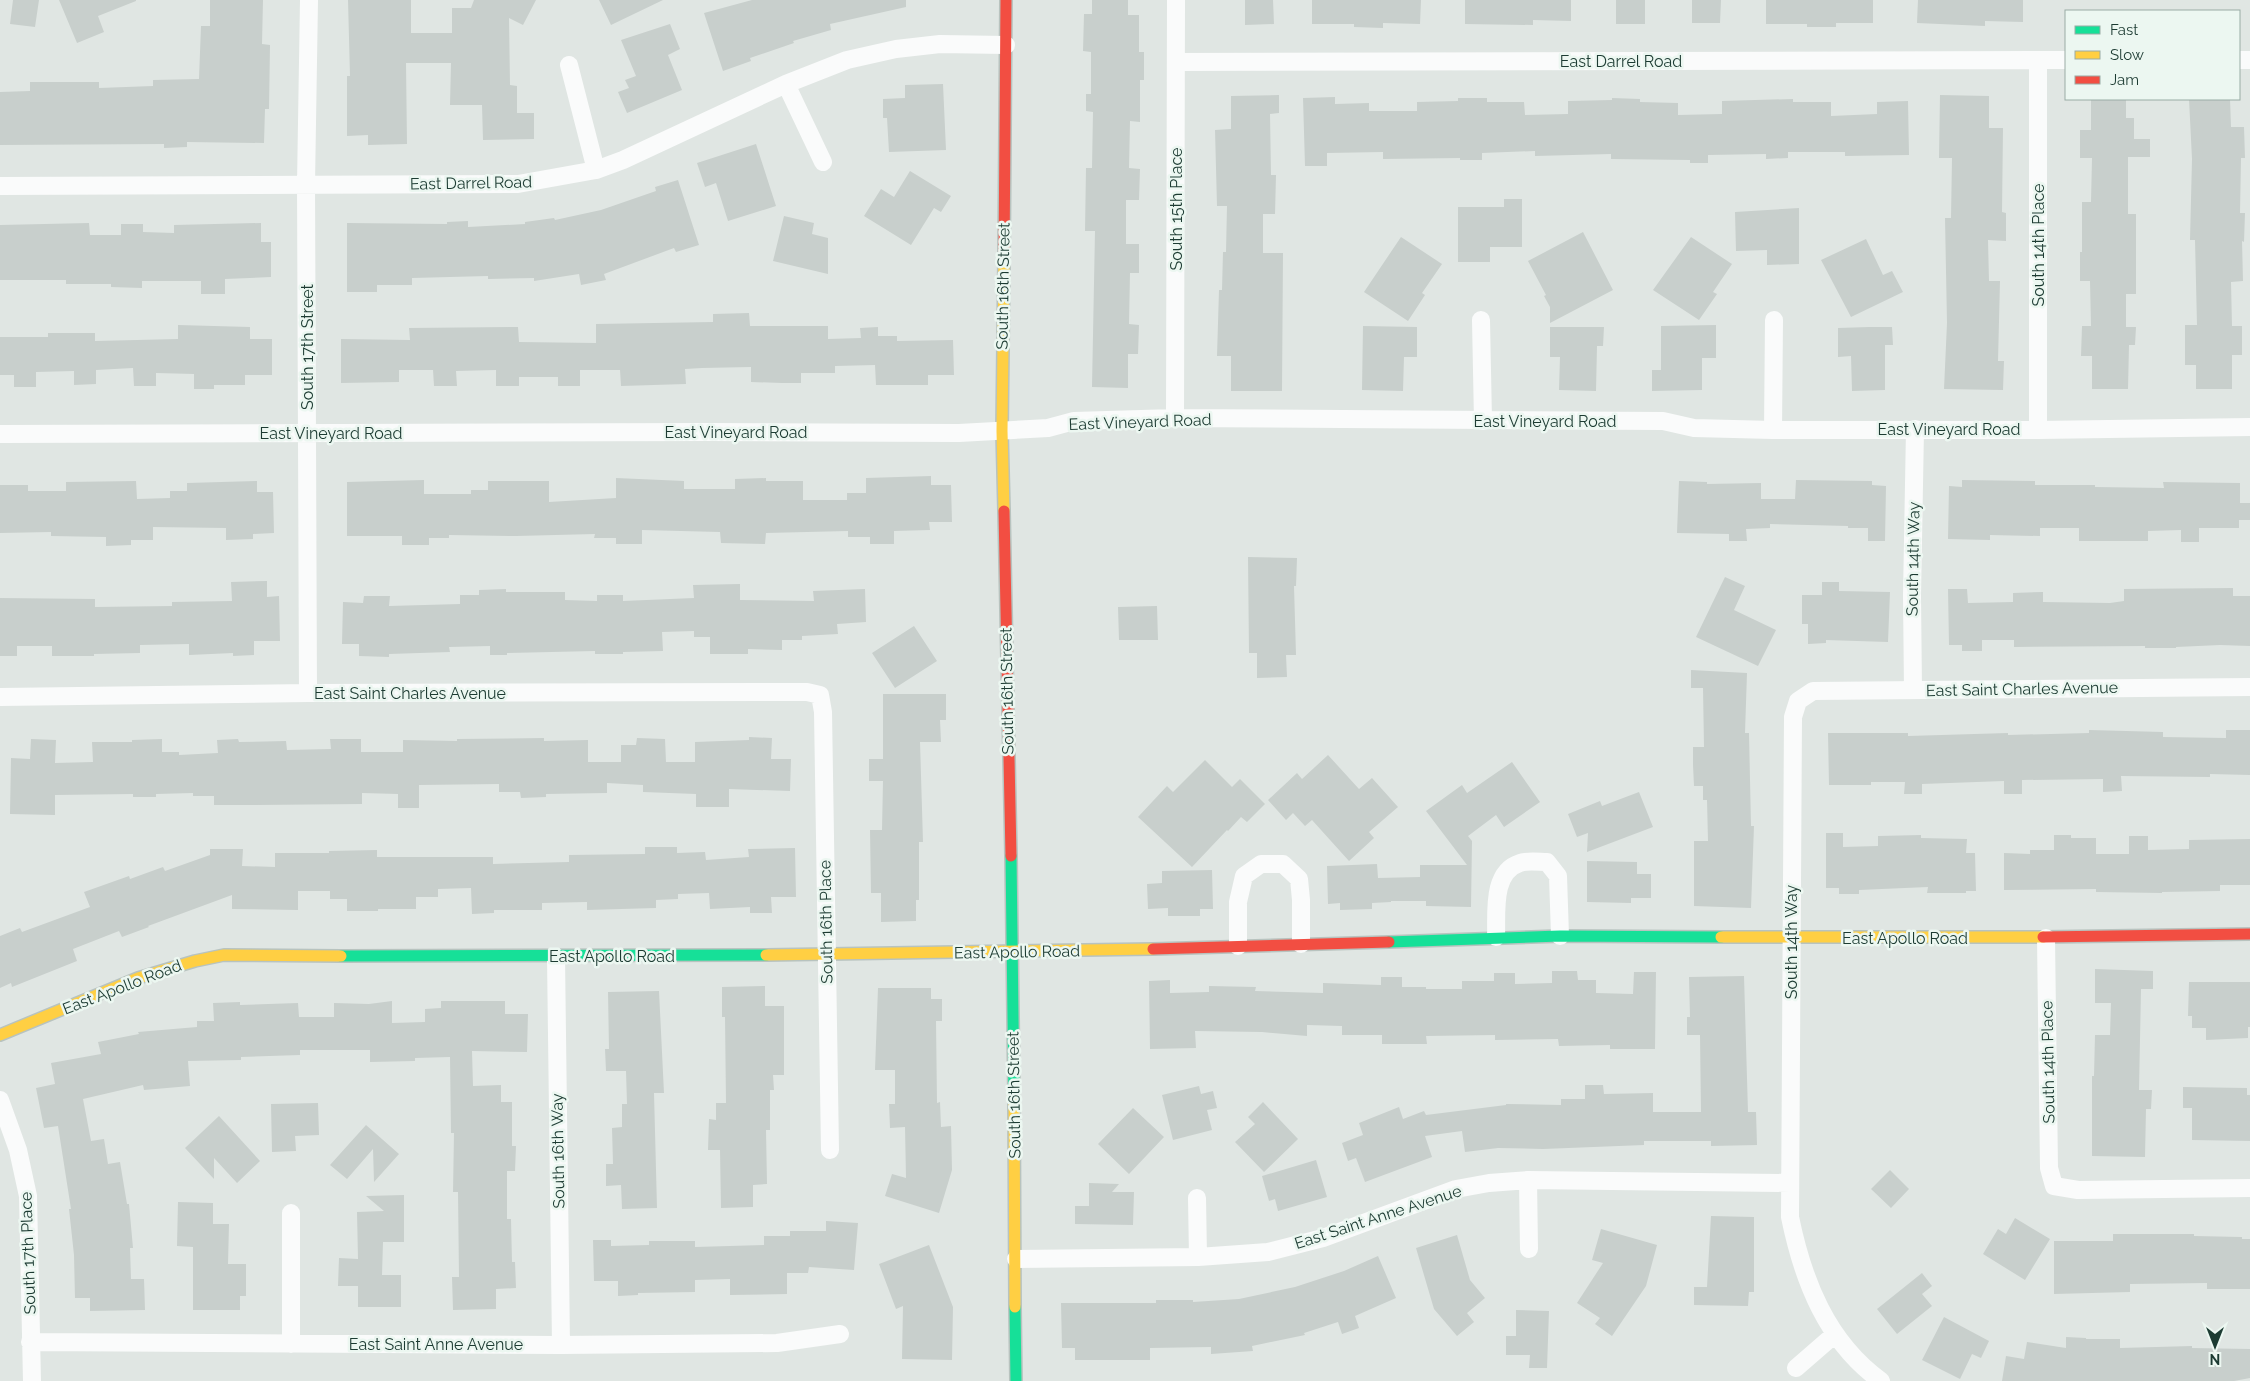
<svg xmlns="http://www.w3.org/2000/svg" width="2250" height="1381" font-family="Raleway,sans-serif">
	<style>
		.building { fill: #c8cfcc }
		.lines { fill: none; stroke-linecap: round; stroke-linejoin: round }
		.fast-casing { stroke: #b8c3bf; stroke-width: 14 }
		.slow-casing { stroke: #b8c3bf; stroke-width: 14 }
		.jam-casing { stroke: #b8c3bf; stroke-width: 14 }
		.street { stroke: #fafbfb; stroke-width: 18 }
		.fast { stroke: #16e098; stroke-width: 11 }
		.slow { stroke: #ffcf43; stroke-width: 11 }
		.jam { stroke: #f24e42; stroke-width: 11 }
		.labels { text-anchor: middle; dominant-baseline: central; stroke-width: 5; stroke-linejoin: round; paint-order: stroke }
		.street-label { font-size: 16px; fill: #1c3b32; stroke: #ecf7f1 }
	</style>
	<rect width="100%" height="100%" fill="#e0e6e3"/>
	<path class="building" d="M13 0H39L35 27 10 24Z
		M59 0H136V1L98 16 104 32 77 43Z
		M210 0H263L262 44 270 45 269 109H265L264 143 187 142V147L164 148V144L0 145V92L30 91V82H99V88L153 86V80L199 79 201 26H210Z
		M348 0H411V33H452V8H471L474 0H536L523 25 509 18 510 85 517 86V113H534V139L483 140 482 105H450L451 63H406L407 144 368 145V135L347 136V76H350Z
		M599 0H663L611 25Z
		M752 0H906V7L830 24 831 30 793 41 794 43 750 58 751 61 723 71 704 13Z
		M1092 0H1128V15H1139V52H1144V80H1140V122L1130 121 1129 168 1140 169 1139 200H1126V244H1139V273H1130L1129 324 1139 325 1138 354H1128V388L1092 387 1095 231H1085L1086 168H1092L1093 112 1086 111V94H1091V52L1083 51 1084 14H1092Z
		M1245 0H1273L1274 24 1245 25Z
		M1312 0H1421L1420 24 1383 23V28L1354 27V24H1312Z
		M1465 0H1571V21L1533 20V25L1465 24Z
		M1616 0H1645V24H1616Z
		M1692 0H1721L1720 23H1692Z
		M1766 0H1873V23H1836V27H1807V24H1766Z
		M1918 0H2023V22L1985 21V26L1917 23Z
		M670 24 680 49 668 55 682 90 627 113 618 92 629 88 625 80 636 76 621 40Z
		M943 84 946 150 889 152 887 118H883V99L905 98V85Z
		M1279 95V113L1270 114 1271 175H1276L1275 214H1263V253H1283L1282 391H1231V356H1217L1219 290H1222L1223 252H1226L1227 206H1217L1215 130 1231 129V96Z
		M1940 95 1989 96V128H2003L2002 212 2006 213V241L1988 240 1989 281H2000L1998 361H2004L2003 390 1944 389 1947 323 1945 218H1951L1952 158H1939Z
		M1335 97V104L1369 103V111H1417V102L1458 101V98H1487V102H1524L1525 115 1568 114V101L1612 100V98L1640 99V102L1678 103V115L1722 114V101L1793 99V102H1831V116L1877 114V102L1908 101 1909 155 1845 156V152H1788V158L1766 159V154L1708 155V163H1690V160L1611 159V154L1535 156V151L1482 153V160H1460V158L1383 159V152L1327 153V166H1305L1303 98Z
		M2091 99H2126V118H2134V139H2150V157H2128V214H2136V294H2126V327H2136L2135 345H2129L2128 389H2092V356H2081L2082 326H2091L2090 281H2080V252H2082V202H2091L2092 158H2080V130H2091Z
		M2189 99H2230L2231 127H2244L2245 158H2241L2240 213H2245L2244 242 2242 241 2243 281 2231 282 2232 326H2242V355H2232V389H2196V365H2185V325H2197L2195 240H2190L2192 159Z
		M756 144 776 206 728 221 716 183 705 187 697 163Z
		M910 171 951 196 941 212 934 208 911 245 864 216 881 189 894 197Z
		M678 180 699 245 676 252 674 248 604 274 606 280 581 285 579 274 534 281V278L488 279V276L412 278V285H377V292H347V223L447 224V222L468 221V227L525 224V222L554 218 555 220 601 210 656 191 655 187Z
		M1504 199H1522V247H1490V262H1458V207H1504Z
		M1799 208V264L1767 265V250L1736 251 1735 212Z
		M784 216 814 223 812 234 828 238V274L773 261Z
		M89 223 90 235H121V224H143V232L174 233V225L261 223V242H271V277L225 279V294H201V281H142V288L111 287V284H66V280H0V225Z
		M1583 232 1613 290 1550 323V307L1544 296 1546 295 1528 261Z
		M1401 237 1442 264 1422 293 1425 295 1408 321 1364 292Z
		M1691 237 1732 264 1713 292 1717 294 1699 320 1653 290Z
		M1866 239 1883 275 1892 271 1903 292 1851 317 1821 260Z
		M749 313 750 326H828V339L861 338 860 328 878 327V336H897V341L953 340 954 375H928V385H876L875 365 835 366V373H801V383H782L751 382V367L702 368 685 369 686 384 621 386 620 370H580V386H558V377H519V386H496V370L456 371 457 386H434L433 370H399V382L341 383V339L410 340 409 328 518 327 519 342 596 343V324L713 322V314Z
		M178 325 250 327V339H272V375H245V385H214V389H194V374L156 373V386H134L133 368 96 370V384L74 385V371L36 372V387H14V375H0V337H48V333H95V341L178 339Z
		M1716 325V358H1702V390L1652 391V370H1661V326Z
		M1363 326 1417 327V357H1404L1403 391 1362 390Z
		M1550 327H1604L1603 346H1597L1596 391 1559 390 1560 357H1550Z
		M1869 327H1892L1893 345H1885V390L1852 391 1851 356 1838 357V328Z
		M931 476V485H951L952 522H929L930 530 894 531V544H870V537H848V531L766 533 765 544 721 543 720 532 642 530V544H616V538H594L595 534 516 536 449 535V538H429V545H402V536H347V482L424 480V494H471V490H488V481H549V502L616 498V478L684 481V489H735V479L766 478V481H803V500H847V493H866V478Z
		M1796 480 1872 481V485L1886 486 1885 541H1868V528H1848V526L1770 524V528L1746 529 1747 541H1729V534L1677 533 1679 481 1707 482V484L1761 483V499H1795Z
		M1962 480 2035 481V485H2095V487L2164 488 2163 482 2240 483V503H2250V520H2239V528H2199V542H2181V530L2148 531V541H2079V528H2040V536L1990 535V540L1948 539 1949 486 1962 487Z
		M136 481 137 499 170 498V491H187V483L257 481V492H273L274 533 253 534V539L226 540V528L153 527V540H131V545L106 546V537L51 536V532L0 533V485H28V491H66V482Z
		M1248 557 1297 558 1296 586H1294L1296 655H1286L1287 677 1257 678V653H1249Z
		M1725 577 1745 586 1734 610 1776 630 1758 666 1696 637Z
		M267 581V597L279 596 280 641H254V655L233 656V653L189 655V644L140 645V653L94 654V656H52V646H17V656H0V598L95 599V607L172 606V602L232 601 231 582Z
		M1822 582H1839V591L1890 592 1888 642 1826 640V643L1808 644V624H1802V595H1822Z
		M740 584V600L814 601 813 591 865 589 866 622 837 624 838 634 802 636V640H782V650L748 649V654H710V637H694V631L662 632 663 651 623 652V654H595V651L507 653V655H490V646L449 647 450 652 389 654V657L359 656V644H342L343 602 363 603 364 596H390L389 606 460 604V595H479V590L506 589V592H565V600L597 601V595H623V601L694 598 693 585Z
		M2233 588V596H2250V646L2220 645 2176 647V648H2145V646L2014 647V640H1982V651H1962V645H1949L1948 589H1967L1968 603 2013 602V593L2043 592V602L2110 603 2124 601V589Z
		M1157 606 1158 640H1119L1118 607Z
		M914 626 937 661 895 688 872 653Z
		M1691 670 1747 673 1745 733H1749L1751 826H1754L1751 908 1694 906V841H1708L1707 800H1703V786H1694L1693 765V747H1704L1703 688H1691Z
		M883 694H946V720H940L941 742H920L923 842H919V900H916V921L881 922V893H871L870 830H882L883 781H869V759H883Z
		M2089 730 2163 732V737L2226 738V730H2250V775L2210 774V777L2121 776 2122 791 2103 792V779L2022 780V794H2004V781L1922 784V794H1904L1905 782H1871V785H1829L1828 733H1908V736L2008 733V735L2089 733Z
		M749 737 772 738 771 759H791L790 791 729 789V807H696V794L643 792V785L607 783V793L546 794V797L521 798 520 792H499V784L419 785V808H398V794L362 793V804L256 805H214V796H193V793L156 794V797H133V794L55 795V815L10 814 11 758 30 759 31 739 56 740 55 763 93 762 92 742H132V740L162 739V752H179V755L218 753 217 740 238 739 239 742 286 741 287 750 331 749 330 739H361V752H403V740L457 741V739L544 738V741L588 740V762H621V745H636L637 738 665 739 666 762H695V742L749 740Z
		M1328 755 1359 789 1372 778 1398 807 1369 832 1374 838 1349 861 1312 820 1305 826 1293 813 1286 820 1268 800 1297 773 1302 779Z
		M1205 760 1232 787 1240 779 1265 804 1247 822 1241 817 1228 831 1227 830 1192 867 1138 817 1167 786 1173 792Z
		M1512 762 1540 802 1504 827 1496 815 1468 836 1472 841 1471 907 1426 906V901H1391V902L1372 903V909L1340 910V903L1328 904 1327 866 1377 864 1378 878 1420 877V865H1467L1426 811 1462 785 1467 793Z
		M1639 792 1653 827 1587 852 1588 833 1577 837 1568 814 1600 801 1602 806Z
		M1826 833H1843V847L1878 846V836L1921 835V838L1967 839 1966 853H1975L1976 891H1966V893H1927L1928 887 1859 890V894H1839V888H1826Z
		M2054 835H2071V838H2096V854H2129V836H2148V850L2189 849V840L2250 839V885H2220V891L2162 892V893L2096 892V889L2004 890V853L2030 854V850H2054Z
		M645 847H677V853L705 852 706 860 749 857 748 849 795 848 796 897H771L772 913H750V907L710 909 709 893 678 894V899L656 900V908L587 910V902L542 903V910H494V913L472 914 471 888 438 889V897H416V909H378V911H347V899H330V891H298V910L232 909V895L148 926 149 927 122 937 119 931 73 949 77 961 12 987 11 983 0 988V936L20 928 22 932 90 907 84 892 129 876 130 879 163 867 165 871 210 855V849H243L242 866 275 867V853H329V851L377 850V857H493V864L569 862V855L645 854Z
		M1587 861 1637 862V874H1651V898H1631V903L1587 902Z
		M1212 870 1213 909H1200V916H1168V908L1148 909 1147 884 1162 883V871Z
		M2095 969 2153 971V989H2141L2139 1090H2152L2151 1109H2146L2145 1157 2092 1156V1076H2094L2095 1035H2110L2111 1003H2095Z
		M1552 971H1577L1578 980H1596V993L1633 994 1634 972H1656L1655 1049H1610V1045L1559 1046 1558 1039 1495 1040V1035L1426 1036 1427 1044H1382V1035H1342V1026L1307 1025V1036L1262 1032 1195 1031 1196 1048 1150 1049 1149 981 1170 980V993L1209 992V986L1256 987 1255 991 1323 993V983L1381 985V977H1402V987H1426V989H1462V981H1494V973H1515V984L1552 983Z
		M1744 976 1748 1112H1756L1757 1145 1711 1146V1141H1644V1145L1543 1149 1498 1148 1465 1152 1462 1131 1425 1136 1432 1157 1365 1182 1356 1158 1348 1161 1342 1143 1363 1135 1359 1123 1399 1107 1403 1119 1424 1111 1426 1115 1506 1105V1104L1561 1105V1099H1585V1085H1603L1604 1094 1653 1093V1112H1701L1700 1035H1687V1017H1690L1689 977Z
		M2189 982H2250V1027H2248V1038L2206 1040V1028H2192V1016H2188Z
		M765 986V1006H784V1075H773L774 1090H770V1130H766L767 1184 753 1185V1207L721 1208 720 1150H708L709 1119 716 1120V1103H726L725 1017H722V987Z
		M878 988H931V999H942V1021H936L937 1103 940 1102 941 1127 951 1126 952 1170 939 1213 885 1196 892 1174 906 1178 905 1127 890 1128 889 1104H895V1070H875Z
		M659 991 664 1093H654L657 1208 622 1209 621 1185 606 1186V1164H613L612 1128 622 1127V1104H627L626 1071H606L605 1049H609L608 992Z
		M392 1001V1023L425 1022V1009L441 1008V1001H505V1014H528L527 1052 472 1051 473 1086 501 1085V1102H512V1146H516L515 1171H507V1219H511L512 1262H515L516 1288 496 1289V1309L453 1310 452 1277H459L458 1192H453L454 1133H451L450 1057 415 1058V1061L370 1062V1050H300V1055L241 1057V1060L188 1061 190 1086 144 1090 143 1085 83 1099 91 1141 104 1139 108 1164 120 1162 127 1204H129L133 1248H130L131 1279H144L145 1310 90 1311V1298H75L74 1255 69 1209H71L58 1126 44 1128 36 1088 55 1084 51 1063 101 1054 98 1042 139 1034 138 1032 197 1027V1021H214L213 1003 240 1002V1005L298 1003 299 1017H334V1003L369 1004Z
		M1199 1086 1201 1094 1213 1091 1217 1108 1207 1110 1212 1130 1173 1140 1162 1095Z
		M2183 1087 2247 1088V1095H2250V1141L2192 1140V1108H2183Z
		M1263 1102 1298 1139 1264 1172 1235 1142 1255 1124 1248 1117Z
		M318 1103 319 1135 295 1136 296 1151 272 1152 271 1104Z
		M1133 1108 1164 1137 1129 1174 1098 1144Z
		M219 1116 260 1161 237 1183 214 1158V1179L185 1148Z
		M366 1125 399 1154 374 1182 373 1149 347 1179 330 1165Z
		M1316 1160 1327 1197 1278 1211 1275 1199 1269 1201 1262 1176Z
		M1890 1170 1909 1189 1891 1208 1871 1189Z
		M1089 1183 1119 1184 1112 1192H1134L1133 1225 1075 1224V1206H1089Z
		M404 1195V1242H383L382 1275H401V1307H358V1286H338L339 1258 358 1259 357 1212 384 1211 366 1196Z
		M178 1202 213 1203V1224H229L228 1264H246V1296H240V1310H193V1247L177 1246Z
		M1711 1216 1754 1217V1292H1749L1748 1306 1694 1305V1287H1707Z
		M2015 1218 2050 1239 2025 1280 1983 1254 1998 1229 2006 1234Z
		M826 1221 858 1223 854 1270 809 1267 808 1273H787V1294L730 1295V1279L695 1280V1292L638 1293V1295L618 1296V1281H594L593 1240H611V1246L649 1245V1241H695V1247L764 1245V1236H790V1231H826Z
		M1601 1229 1657 1245 1646 1286 1612 1336 1595 1324 1600 1318 1577 1303 1603 1263 1592 1260Z
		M2113 1234H2194V1236L2242 1237V1239H2250V1289H2207V1283L2130 1284V1292L2054 1294V1241H2113Z
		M1457 1235 1470 1280 1485 1298 1467 1313 1474 1322 1457 1336 1434 1309 1416 1248Z
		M929 1245 953 1307 952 1360 902 1359 903 1306 896 1309 879 1264Z
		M1378 1256 1396 1298 1355 1316 1359 1328 1342 1334 1338 1322 1304 1333 1305 1335 1252 1346 1253 1351 1211 1354V1347L1150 1348V1360H1075V1348H1062L1061 1303H1156V1300H1193V1302L1239 1299 1295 1287 1344 1271Z
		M1922 1273 1932 1286 1922 1294 1932 1306 1897 1334 1877 1309Z
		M1516 1310 1549 1311 1547 1368H1529L1530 1355H1506V1336H1516Z
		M1944 1317 1989 1341 1981 1358 1972 1354 1960 1379 1922 1360Z
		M2066 1337 2086 1338V1339H2120V1348L2192 1346V1348L2250 1349V1378L2234 1381H2002L2006 1356 2024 1359 2027 1342 2066 1348Z"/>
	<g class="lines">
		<g class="fast-casing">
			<path id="fast" d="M1011 856 1014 1097
				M1389 942 1560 936 1721 937
				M341 956 766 955
				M1015 1307 1016 1381"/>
		</g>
		<g class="slow-casing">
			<path id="slow" d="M1004 259 1002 431 1004 511
				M1721 937H2043
				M766 955 1153 949
				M0 1035 138 978 195 961 224 955 341 956
				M1014 1097 1015 1307"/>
		</g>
		<g class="jam-casing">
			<path id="jam" d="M1004 259 1006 0
				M1004 511 1011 856
				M2043 937 2250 934
				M1153 949 1389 942"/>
		</g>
		<path class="street" d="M2038 60V430
			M2239 60H2250
			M1176 62 2066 60
			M569 65 596 170
			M786 84 823 162
			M0 186 518 184 596 170 623 160 786 84 847 60 896 49 940 44 1006 45
			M1481 320 1483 421
			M1175 418 1176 0
			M1773 430 1774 320
			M0 434 709 432 959 433 1048 428 1074 421 1175 418 1663 421 1694 428 1773 430H2038L2250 427
			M1913 690 1912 596 1915 429
			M308 693 306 184 309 0
			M0 697 308 693 807 692 820 695 823 712 830 1150
			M1496 937C1497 914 1491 872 1520 863 1527 860 1540 862 1547 862L1558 876 1560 936
			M2046 938 2049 1168 2054 1186 2078 1190 2250 1188
			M1238 946V902L1244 876 1261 864H1283L1299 879 1301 900V944
			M556 957 561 1345
			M0 1100 18 1150 28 1196 32 1381
			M1528 1180 1529 1249
			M1197 1198 1198 1257
			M291 1213V1344
			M1016 1259 1198 1257 1268 1252 1323 1238 1456 1189 1489 1183 1528 1180 1790 1183
			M30 1342 561 1345 777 1343 840 1334
			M1796 1368 1834 1335
			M1881 1381C1827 1342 1803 1281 1790 1217L1793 717 1798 701 1813 691 2250 687"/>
		<use href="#fast" class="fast"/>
		<use href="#slow" class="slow"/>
		<use href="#jam" class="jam"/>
	</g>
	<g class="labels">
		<g class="street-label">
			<text x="1621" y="61">East Darrel Road</text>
			<text transform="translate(471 183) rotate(-1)">East Darrel Road</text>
			<text transform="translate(1176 209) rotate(-90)">South 15th Place</text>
			<text transform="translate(2038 245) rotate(-90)">South 14th Place</text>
			<text transform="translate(1003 286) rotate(-89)">South 16th Street</text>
			<text transform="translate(307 347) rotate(-90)">South 17th Street</text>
			<text x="1545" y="421">East Vineyard Road</text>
			<text transform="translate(1140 422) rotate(-2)">East Vineyard Road</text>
			<text x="1949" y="429">East Vineyard Road</text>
			<text x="736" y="432">East Vineyard Road</text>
			<text x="331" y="433">East Vineyard Road</text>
			<text transform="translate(1913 559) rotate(-89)">South 14th Way</text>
			<text transform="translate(2022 689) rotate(-1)">East Saint Charles Avenue</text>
			<text transform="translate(1007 691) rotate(-91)">South 16th Street</text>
			<text x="410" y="693">East Saint Charles Avenue</text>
			<text transform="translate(826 922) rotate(-91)">South 16th Place</text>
			<text x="1905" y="938">East Apollo Road</text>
			<text transform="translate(1791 942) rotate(-90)">South 14th Way</text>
			<text transform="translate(1017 952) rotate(-1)">East Apollo Road</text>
			<text x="612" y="956">East Apollo Road</text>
			<text transform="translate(122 987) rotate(-21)">East Apollo Road</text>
			<text transform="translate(2048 1062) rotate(-91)">South 14th Place</text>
			<text transform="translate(1014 1095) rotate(-91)">South 16th Street</text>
			<text transform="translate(558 1151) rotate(-91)">South 16th Way</text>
			<text transform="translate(1378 1217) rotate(-18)">East Saint Anne Avenue</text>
			<text transform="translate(28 1253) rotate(-92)">South 17th Place</text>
			<text x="436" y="1344">East Saint Anne Avenue</text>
		</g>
	</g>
	<rect x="2065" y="10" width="175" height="90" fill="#ecf7f1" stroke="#99aca5"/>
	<rect x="2075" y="26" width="25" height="8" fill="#16e098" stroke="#99aca5"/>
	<text x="2110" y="35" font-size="15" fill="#1c3b32">Fast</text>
	<rect x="2075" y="51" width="25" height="8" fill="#ffcf43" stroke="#99aca5"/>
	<text x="2110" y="60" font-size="15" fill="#1c3b32">Slow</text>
	<rect x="2075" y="76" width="25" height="8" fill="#f24e42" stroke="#99aca5"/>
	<text x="2110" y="85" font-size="15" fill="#1c3b32">Jam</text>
	<g transform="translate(2215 1346) rotate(180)" stroke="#ecf7f1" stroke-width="4" paint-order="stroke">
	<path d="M0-4L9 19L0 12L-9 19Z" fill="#1c3b32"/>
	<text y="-8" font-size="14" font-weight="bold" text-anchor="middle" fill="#1c3b32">N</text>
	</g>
</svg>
